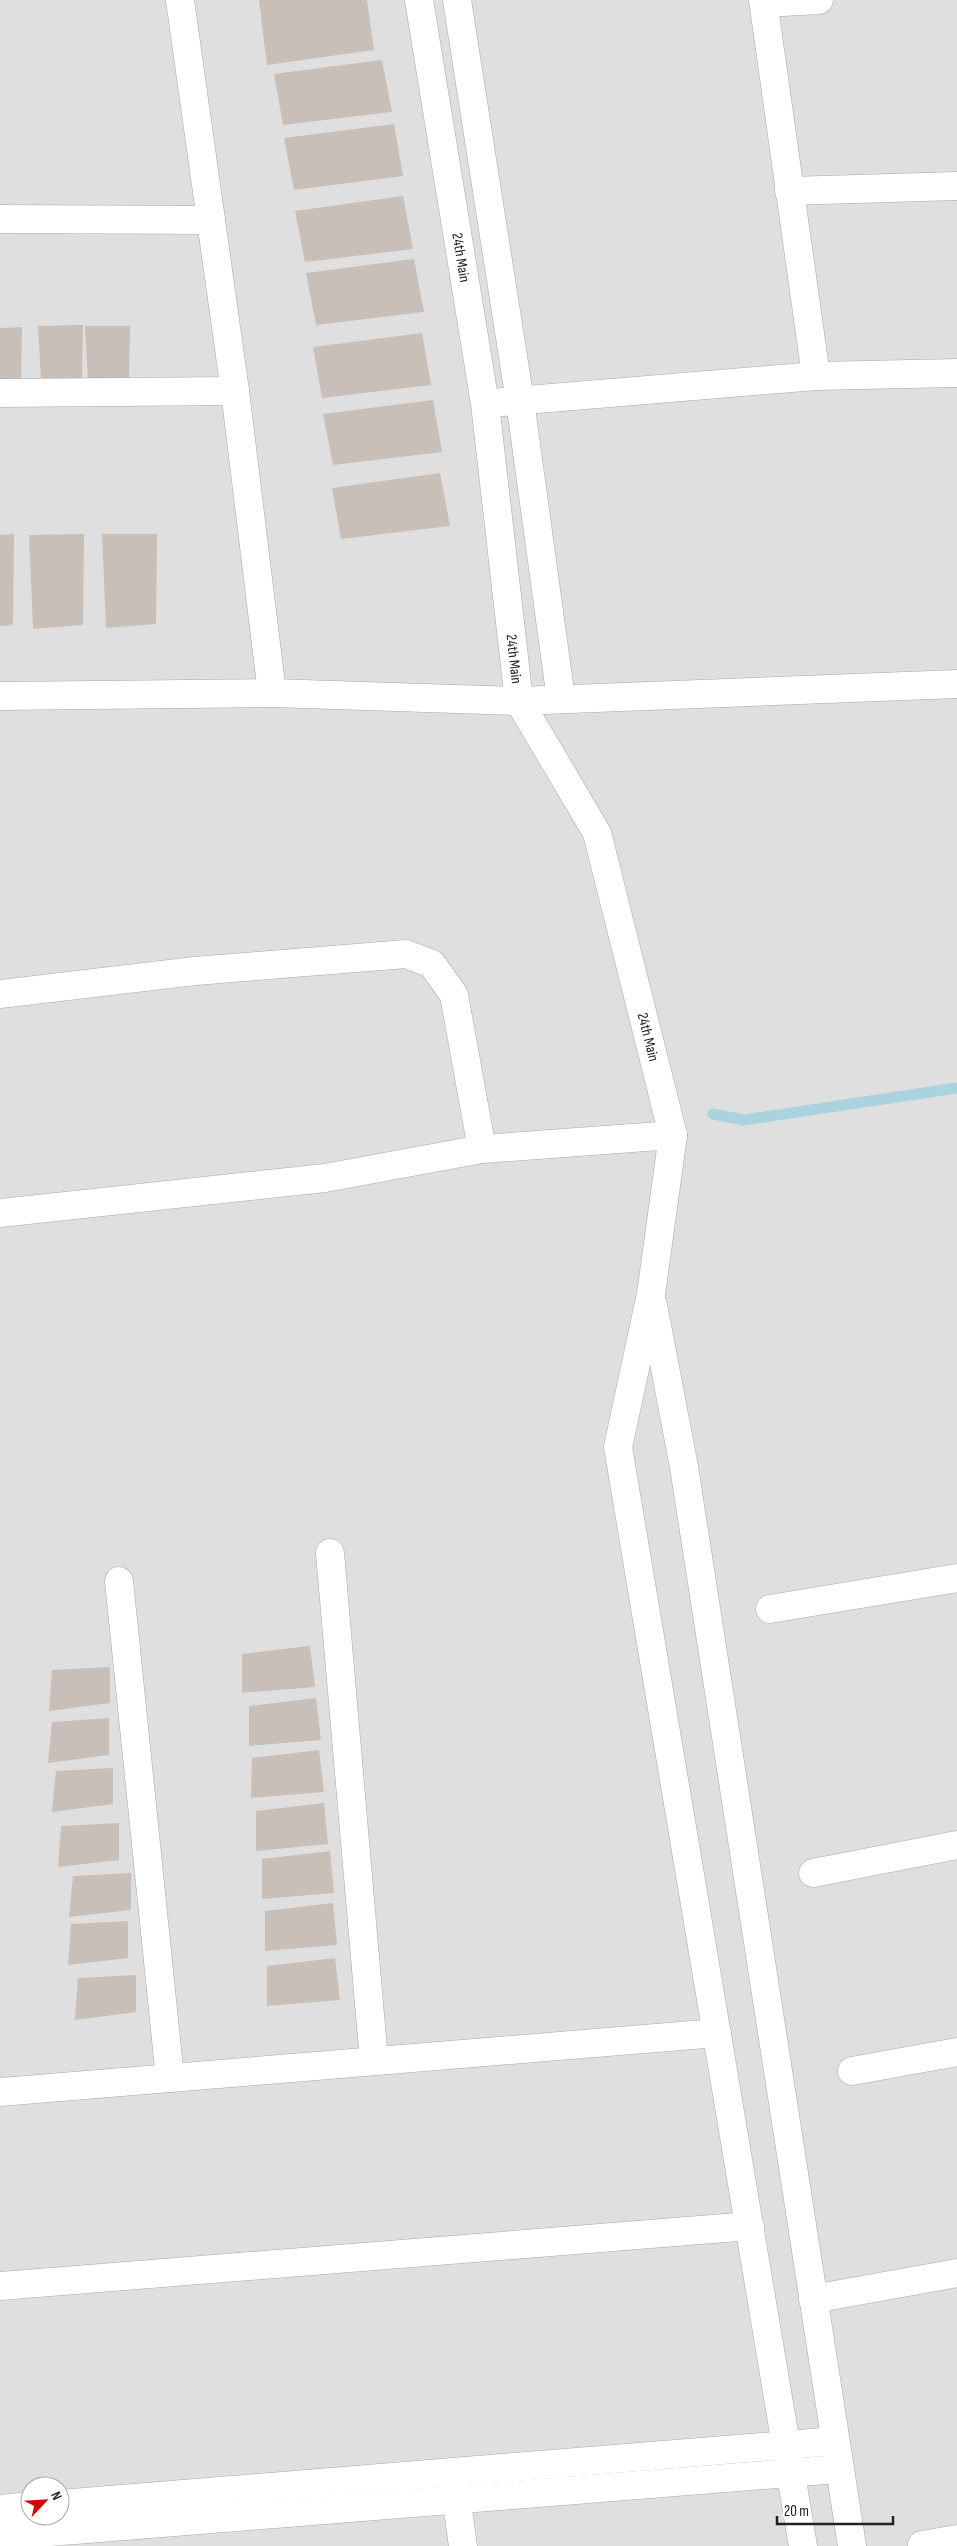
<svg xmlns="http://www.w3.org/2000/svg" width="957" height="2546" font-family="'Sofia Sans Condensed',sans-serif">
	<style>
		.residential { fill: #e0dfdf; fill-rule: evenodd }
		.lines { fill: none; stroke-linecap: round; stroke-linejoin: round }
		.stream { stroke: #aad3df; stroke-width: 11 }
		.building { fill: #c7bfb8 }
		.minor-casing { stroke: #a9a9a9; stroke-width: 29 }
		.minor { stroke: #fff; stroke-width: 28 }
		.labels { text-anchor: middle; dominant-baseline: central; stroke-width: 4.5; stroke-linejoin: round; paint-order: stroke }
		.street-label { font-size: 15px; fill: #222; stroke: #fff }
	</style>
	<rect width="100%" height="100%" fill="#f2efe9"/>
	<path class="residential" d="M0 0H957V2546H0ZM30 2486H60V2516H30Z"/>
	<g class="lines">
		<path class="stream" d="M713 1114 744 1120 957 1088"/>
	</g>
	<path class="building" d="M259 0H367L374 50 267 65Z
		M382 60 392 112 283 125 274 74Z
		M394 124 403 176 294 190 284 138Z
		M403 196 413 249 305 262 295 211Z
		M414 259 424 312 316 325 306 273Z
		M83 325 82 380H41L38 326Z
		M85 326H130L129 381H88Z
		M22 327 21 383H0V328Z
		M422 333 431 385 322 398 313 347Z
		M433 400 442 452 333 465 323 414Z
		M440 473 450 526 341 539 332 488Z
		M14 534 13 625 0 626V535Z
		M84 534 83 625 33 629 29 535Z
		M102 534H157L156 624 106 628Z
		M310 1646 315 1687 242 1693V1654Z
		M110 1667V1703L49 1711 52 1670Z
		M316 1698 321 1740 249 1746V1706Z
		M109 1718V1755L48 1763 52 1722Z
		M319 1750 324 1792 251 1798 252 1758Z
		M113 1768V1804L52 1812 56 1771Z
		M324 1803 328 1844 256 1851V1811Z
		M119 1823V1860L58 1867 61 1826Z
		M330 1851 334 1893 262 1899V1859Z
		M131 1873V1910L69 1917 73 1876Z
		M333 1903 337 1945 265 1951V1911Z
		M128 1921V1958L68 1965 71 1924Z
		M335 1958 340 2000 267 2006V1966Z
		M136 1975V2012L75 2020 78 1978Z"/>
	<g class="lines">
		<g class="minor-casing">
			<g id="minor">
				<path d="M180 0 235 391 272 693"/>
				<path id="s1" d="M419 0 485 404 519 701 597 833 673 1135 651 1294 618 1447 803 2546"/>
				<path d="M457 0 520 401 561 699"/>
				<path d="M763 0 816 376"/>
				<path d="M764 3 819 0"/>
				<path d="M789 191 957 186"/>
				<path d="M0 219 211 220"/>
				<path d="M0 393 235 391"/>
				<path d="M502 402 816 376 957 373"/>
				<path d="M0 696 272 693 519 701 957 684"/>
				<path d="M0 994 195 971 406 954 432 964 454 995 482 1149"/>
				<path d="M0 1213 325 1178 482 1149 673 1135"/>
				<path d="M653 1305 684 1467 852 2546"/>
				<path d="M330 1553 374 2061"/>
				<path d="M119 1581 170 2078"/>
				<path d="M770 1609 957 1578"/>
				<path d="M813 1873 957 1845"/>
				<path d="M852 2071 957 2052"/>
				<path d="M0 2092 717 2033"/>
				<path d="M0 2286 750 2226"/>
				<path d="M813 2299 957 2273"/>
				<path d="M454 2481 463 2546"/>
				<path d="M60 2504 835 2441"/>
				<path d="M0 2509 30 2506"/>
				<path d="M0 2536 839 2469"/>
				<path d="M922 2545 957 2539"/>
			</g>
		</g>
		<use href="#minor" class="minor"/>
	</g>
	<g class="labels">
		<g class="street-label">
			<text stroke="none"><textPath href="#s1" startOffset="261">24th Main</textPath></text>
			<text stroke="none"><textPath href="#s1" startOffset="666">24th Main</textPath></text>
			<text stroke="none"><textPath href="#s1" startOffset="1072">24th Main</textPath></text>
		</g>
	</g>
	<g transform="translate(45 2501) rotate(65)"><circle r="24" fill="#ffffff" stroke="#a7a7a7"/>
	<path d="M0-4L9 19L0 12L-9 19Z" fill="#d40000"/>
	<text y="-8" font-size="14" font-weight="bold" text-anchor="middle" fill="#222222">N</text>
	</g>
	<path d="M777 2516v8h116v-8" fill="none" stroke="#222222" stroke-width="2.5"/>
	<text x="784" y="2516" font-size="15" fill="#222222" stroke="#ffffff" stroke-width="4" paint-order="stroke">20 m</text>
</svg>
